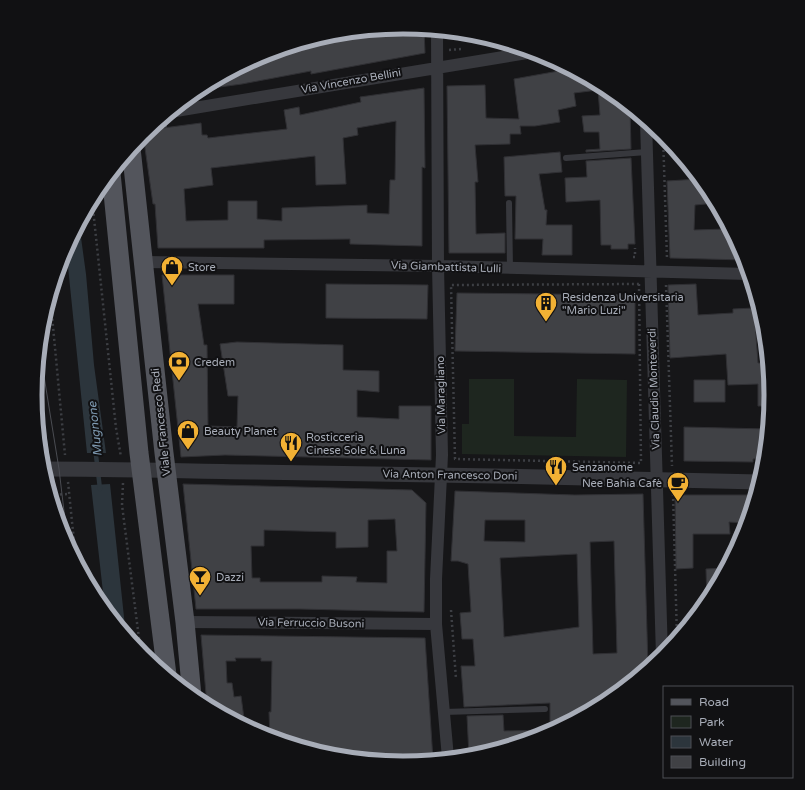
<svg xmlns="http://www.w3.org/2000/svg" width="805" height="790" font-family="'Varela Round',sans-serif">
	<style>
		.green { fill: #1e261f }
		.water { fill: #2c353c }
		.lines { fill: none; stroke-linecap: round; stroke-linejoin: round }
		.stream { stroke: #2c353c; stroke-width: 4.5 }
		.building { fill: #404145; stroke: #303034; fill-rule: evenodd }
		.path { stroke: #3d3f44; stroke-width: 2.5; stroke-dasharray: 2 3; stroke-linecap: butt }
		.service { stroke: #37383d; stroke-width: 6 }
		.minor { stroke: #37383d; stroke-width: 12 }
		.tertiary { stroke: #37383d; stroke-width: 15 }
		.primary { stroke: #53555c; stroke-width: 19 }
		.tram { stroke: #4a4c52; stroke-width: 1 }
		.labels { text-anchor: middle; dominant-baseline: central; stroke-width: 4; stroke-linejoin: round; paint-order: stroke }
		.street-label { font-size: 11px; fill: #a8adb8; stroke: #111113 }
		.poi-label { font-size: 11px; fill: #a8adb8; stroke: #111113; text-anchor: start }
		.water-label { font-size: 12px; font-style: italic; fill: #7f9bb3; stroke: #111113 }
		.rim { fill: none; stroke: #a8adb8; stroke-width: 5 }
	</style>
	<rect width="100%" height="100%" fill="#161618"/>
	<path class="green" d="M469 379H514V436L576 437 577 379 627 380 626 457 462 454V424H469Z"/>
	<path class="water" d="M79 223 86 274 94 365 106 453H87L66 247Z
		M110 484 126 636 105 610 91 485Z"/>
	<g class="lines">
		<path class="stream" d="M95 447 100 489"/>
	</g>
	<path class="building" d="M403 27 424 29 425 53 311 74V71L242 84 197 90 262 55 331 34H336L338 41 397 31V28Z
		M570 69 607 89 630 108 631 149 586 152V150L600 149 599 132H584L582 116 600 115 598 90 574 93 576 106 558 110 560 122 535 126H520L521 134H510V144L475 145 478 182H475L476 234 505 233V253H449L447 86 485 85 486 118 519 119 514 79Z
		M424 88 425 168 422 167V246L350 244V239L264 240V248H158L155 204H153L143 134 148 130 201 123 202 135H207L208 138 287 129 284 110 299 107 300 115 361 102 360 97ZM396 121 395 180H390L389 214 367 213V205L282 208V221L257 219V201H228V220L186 221 184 189 213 185 211 168 315 156 316 185 346 184 343 138 358 135 357 128Z
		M560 152 562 172 539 174 545 210H547L546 225H572V255H542L543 239H515L516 196H505L504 157Z
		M631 158 635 244H628V249H611V245H601L600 200 566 202 565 178 587 177 586 161Z
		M699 179 712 197 706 204 695 205 694 230 726 229V235H732L744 260 670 258 667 181Z
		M162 275H234V304H198L204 345H207L208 426 237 427 238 396H228L220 344 237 342 343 345V370L379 371V392L357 390V417L399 419V406H431V460L225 455 181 457Z
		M326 284 428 285 427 319 326 318Z
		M696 284 698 315 733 313V309L754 308 758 363H767L770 395 769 406H758V384L728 385 726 354 670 358 668 285Z
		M457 293 635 295V354L455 351Z
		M694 380H725V402H694Z
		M684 427 767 429 764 458 753 459V462L684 461Z
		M183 484 412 490 426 503 424 612 300 609H196ZM395 519 397 551H387V583L356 582 357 577 322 576V582H260V578H252L251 546H264V530L336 532V548L368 547V520Z
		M455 491 575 495 643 494 648 667 607 701 550 732V703L464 707 461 666H475L473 639H462L460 613 471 612 468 564 458 561H451ZM485 520H525V542L484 541ZM614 541 617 653 593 654 590 542ZM577 554 579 627 504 637 500 558Z
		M675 495H755L746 523 729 522 730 534H693V568L676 569Z
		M725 568 708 600 707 602 706 569Z
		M201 635 425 638 433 760 402 763 330 756 270 738 269 712H271L272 661H261V658H235L236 661H226L227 683H232L234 697 241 696 245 726 210 707 207 706Z
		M503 715 504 731 548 730 549 732 469 756 467 716Z"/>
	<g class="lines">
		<path class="path" d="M449 50 461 49
			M541 62 552 60
			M150 128 167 126
			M663 135 667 259
			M92 199 116 428 121 457
			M633 257H635V248
			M639 284 641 463 455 459 451 285Z
			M666 285 672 466
			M50 294 65 455
			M68 482 76 561
			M123 483 122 505 141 654
			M673 494 677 638
			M50 495 69 494
			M451 610 456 679"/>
		<path class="service" d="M566 158 647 152
			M509 203 510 269
			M761 315 763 356H767
			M444 712 545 709"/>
		<path class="minor" d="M437 30 438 266 442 455 436 579V624L448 758
			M170 112 533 52
			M646 121 662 656
			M144 262 438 266 749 274
			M185 622 436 624"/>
		<path class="tertiary" d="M42 469C112 469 182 471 251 472 420 474 590 478 759 482"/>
		<path class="primary" d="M131 148 164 453 185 622 192 696
			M111 173 139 453 167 675"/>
		<path class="tram" d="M39 345 59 469 68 545
			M37 370 58 522"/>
	</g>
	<defs>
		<g id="shop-pin" transform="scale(1.15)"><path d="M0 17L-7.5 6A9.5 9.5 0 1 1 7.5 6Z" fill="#f2b134" stroke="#111113"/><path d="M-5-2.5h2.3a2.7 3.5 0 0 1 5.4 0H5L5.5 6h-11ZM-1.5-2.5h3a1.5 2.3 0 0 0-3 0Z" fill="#111"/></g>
		<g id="building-pin" transform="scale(1.15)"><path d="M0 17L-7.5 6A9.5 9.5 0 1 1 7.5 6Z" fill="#f2b134" stroke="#111113"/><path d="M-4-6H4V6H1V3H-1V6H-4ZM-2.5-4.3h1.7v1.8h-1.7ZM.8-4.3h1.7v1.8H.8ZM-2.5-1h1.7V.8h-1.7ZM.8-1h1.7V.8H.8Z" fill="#111"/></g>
		<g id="bank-pin" transform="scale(1.15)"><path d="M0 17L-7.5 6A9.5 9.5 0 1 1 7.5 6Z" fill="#f2b134" stroke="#111113"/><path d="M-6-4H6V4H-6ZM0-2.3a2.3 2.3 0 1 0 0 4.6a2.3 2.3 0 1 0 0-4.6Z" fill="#111"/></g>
		<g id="restaurant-pin" transform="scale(1.15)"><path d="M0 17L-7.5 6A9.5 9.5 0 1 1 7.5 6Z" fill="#f2b134" stroke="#111113"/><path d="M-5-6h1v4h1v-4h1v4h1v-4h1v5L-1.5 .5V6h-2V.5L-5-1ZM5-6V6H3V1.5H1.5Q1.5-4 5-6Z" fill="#111"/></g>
		<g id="cafe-pin" transform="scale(1.15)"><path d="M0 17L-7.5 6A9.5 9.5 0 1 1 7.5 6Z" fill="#f2b134" stroke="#111113"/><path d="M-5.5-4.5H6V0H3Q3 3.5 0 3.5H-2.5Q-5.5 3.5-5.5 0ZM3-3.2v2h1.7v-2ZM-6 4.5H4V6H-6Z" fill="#111"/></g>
		<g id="bar-pin" transform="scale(1.15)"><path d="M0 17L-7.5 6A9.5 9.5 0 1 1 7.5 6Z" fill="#f2b134" stroke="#111113"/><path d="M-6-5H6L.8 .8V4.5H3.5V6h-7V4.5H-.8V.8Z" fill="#111"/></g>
	</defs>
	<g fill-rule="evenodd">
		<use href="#shop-pin" x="172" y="267"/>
		<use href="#building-pin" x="546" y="303"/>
		<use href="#bank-pin" x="179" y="362"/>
		<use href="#shop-pin" x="188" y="431"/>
		<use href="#restaurant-pin" x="291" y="443"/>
		<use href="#restaurant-pin" x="556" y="467"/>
		<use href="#cafe-pin" x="678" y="483"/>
		<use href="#bar-pin" x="200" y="577"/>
	</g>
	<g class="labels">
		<g class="street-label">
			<text transform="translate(351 81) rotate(-10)">Via Vincenzo Bellini</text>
			<text transform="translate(446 267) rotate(2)">Via Giambattista Lulli</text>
			<text transform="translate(654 389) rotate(-92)">Via Claudio Monteverdi</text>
			<text transform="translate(441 395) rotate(-91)">Via Maragliano</text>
			<text transform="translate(161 422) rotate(-96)">Viale Francesco Redi</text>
			<text transform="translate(450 475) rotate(1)">Via Anton Francesco Doni</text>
			<text transform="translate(311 623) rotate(1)">Via Ferruccio Busoni</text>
		</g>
		<g class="poi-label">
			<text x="188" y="267">Store</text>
			<text x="562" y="297">Residenza Universitaria<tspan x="562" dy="13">"Mario Luzi"</tspan></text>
			<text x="194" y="362">Credem</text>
			<text x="204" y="431">Beauty Planet</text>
			<text x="306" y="437">Rosticceria<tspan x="306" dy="13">Cinese Sole &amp; Luna</tspan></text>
			<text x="572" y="467">Senzanome</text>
			<text x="662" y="483" text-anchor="end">Nee Bahia Cafè</text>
			<text x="216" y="577">Dazzi</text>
		</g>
		<g class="water-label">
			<text transform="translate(95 429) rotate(-96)">Mugnone</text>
		</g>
	</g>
	<path d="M0 0H805V790H0ZM42 395a361 361 0 1 1 722 0a361 361 0 1 1-722 0Z" fill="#111113" fill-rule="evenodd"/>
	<path class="rim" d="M42 395a361 361 0 1 1 722 0a361 361 0 1 1-722 0Z"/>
	<rect x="663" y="686" width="130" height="92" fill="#111113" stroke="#4d4f55"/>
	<rect x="671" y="699" width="20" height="6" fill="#53555c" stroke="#4d4f55"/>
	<text x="699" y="706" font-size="12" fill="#a8adb8">Road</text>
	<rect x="671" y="716" width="20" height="12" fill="#1e261f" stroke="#4d4f55"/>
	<text x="699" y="726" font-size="12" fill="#a8adb8">Park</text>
	<rect x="671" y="736" width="20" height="12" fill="#2c353c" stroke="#4d4f55"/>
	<text x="699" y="746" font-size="12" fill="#a8adb8">Water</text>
	<rect x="671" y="756" width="20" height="12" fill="#404145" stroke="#4d4f55"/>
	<text x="699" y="766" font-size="12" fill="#a8adb8">Building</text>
</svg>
